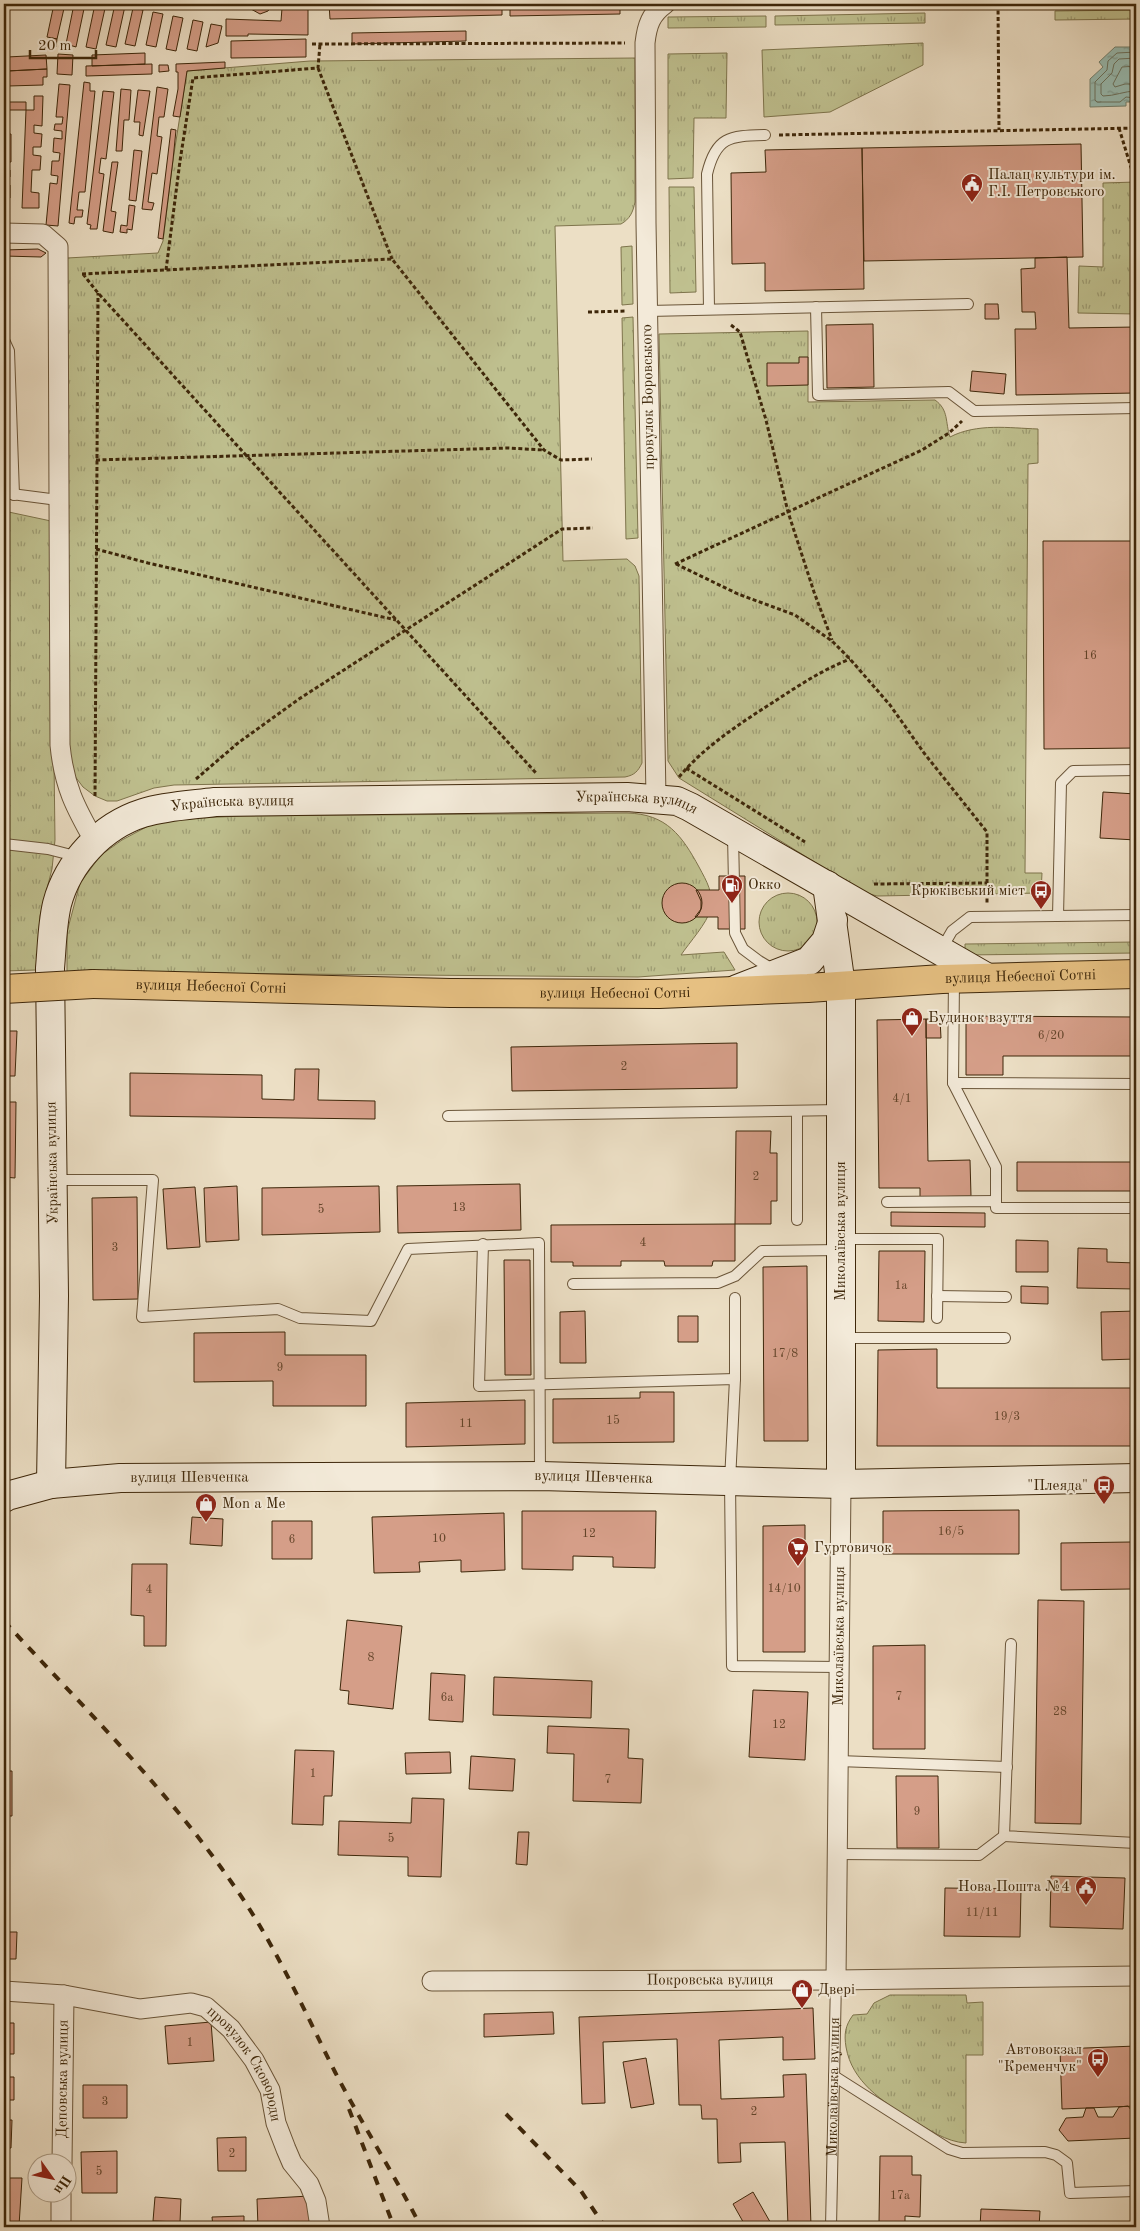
<svg xmlns="http://www.w3.org/2000/svg" width="1140" height="2231" font-family="'Old Standard TT',serif">
	<style>
		.grass { fill: url(#grass-tufts); stroke: #7e744c }
		.water { fill: url(#water-ripples); stroke: #75816f }
		.lines { fill: none; stroke-linecap: round; stroke-linejoin: round }
		.shore { stroke: #6c725e; stroke-width: 1 }
		.building { fill: #d59e88; stroke: #3e270a }
		.lane-casing { stroke: #6a5539; stroke-width: 12 }
		.street-casing { stroke: #6a5539; stroke-width: 21 }
		.secondary-casing { stroke: #3e270a; stroke-width: 30 }
		.highway-casing { stroke: #3e270a; stroke-width: 30 }
		.path { stroke: #3e270a; stroke-width: 3; stroke-dasharray: 4 2.5; stroke-linecap: butt }
		.lane { stroke: #f3ead9; stroke-width: 10 }
		.street { stroke: #f3ead9; stroke-width: 19 }
		.secondary { stroke: #f3ead9; stroke-width: 28 }
		.highway { stroke: #e6c082; stroke-width: 28 }
		.rail { stroke: #3e270a; stroke-width: 4; stroke-dasharray: 9 9; stroke-linecap: butt }
		.highway-bridge-casing { stroke: #3e270a; stroke-width: 30; stroke-linecap: butt }
		.highway-bridge { stroke: #e6c082; stroke-width: 28 }
		.labels { text-anchor: middle; dominant-baseline: central; stroke-width: 4; stroke-linejoin: round; paint-order: stroke }
		.number-label { font-size: 12px; fill: #64452a }
		.poi-label { font-size: 15px; fill: #3e270a; stroke: #f3ead9; text-anchor: start }
		.street-label { font-size: 15px; fill: #3e270a; stroke: #f3ead9 }
	</style>
	<defs>
		<pattern id="grass-tufts" width="24" height="20" patternUnits="userSpaceOnUse" patternTransform="scale(1.25)"><rect width="24" height="20" fill="#bfc08f"/><path d="M3 7l-1-3M5 7V3M7 7l1-3M15 17l-1-3M17 17v-4M19 17l1-3" fill="none" stroke="#9d9c73"/></pattern>
		<pattern id="water-ripples" width="26" height="14" patternUnits="userSpaceOnUse" patternTransform="scale(1.25)"><rect width="26" height="14" fill="#99bdb3"/><path d="M2 4q2-2 4 0t4 0M15 11q2-2 4 0t4 0" fill="none" stroke="#7e9a90"/></pattern>
	</defs>
	<rect width="100%" height="100%" fill="#ecdfc5"/>
	<filter id="stains"><feTurbulence type="fractalNoise" baseFrequency=".004" numOctaves="4"/><feColorMatrix values="0 0 0 0 .2 0 0 0 0 .09 0 0 0 0 .02 0 0 0 .5 -.17"/></filter>
	<radialGradient id="worn" r=".72"><stop offset=".6" stop-color="#630" stop-opacity="0"/><stop offset="1" stop-color="#630" stop-opacity=".3"/></radialGradient>
	<path class="grass" d="M1136 10V19L1055 20V11Z
		M925 13V23L775 25V16Z
		M766 16V27L668 28V17Z
		M923 43V65L830 112 764 117 762 50Z
		M727 53 726 118H694L693 178 668 179V54Z
		M635 58V202C633 212 630 219 621 224L555 226 563 561 627 559 635 566 639 576 642 763C638 771 635 775 625 777L174 785 154 788 117 801H107L95 796 83 787 74 775 68 746 67 258 158 253 163 241 173 160 187 71 310 61Z
		M1136 182V314L1078 313 1079 266 1103 267V183Z
		M669 187H694L696 292 670 293Z
		M632 246 633 304 622 305 621 247Z
		M633 317 638 538 626 539 622 318Z
		M808 331V402L935 400C949 410 945 422 950 437 977 423 1009 428 1038 429V463L1028 464 1025 873H1042L1041 893 877 896 863 892 679 778 668 761 659 334Z
		M4 511 51 521 55 840 52 869 40 916 36 970 4 971Z
		M627 813C667 814 682 836 699 867 707 882 714 893 710 910 708 922 689 943 681 955L724 952 735 970 638 977 67 972V932L80 883 101 855 122 840 150 825 176 819 243 816Z
		M759 922a29 29 0 1 1 58 0a29 29 0 1 1-58 0Z
		M1136 942V953L965 955V944Z
		M890 1995H966L967 2003 983 2002V2055H966V2143C946 2142 928 2129 911 2119 882 2101 852 2082 846 2047 844 2034 845 2026 853 2015L867 2014 874 2003Z"/>
	<path class="water" d="M1115 47H1136V102H1126V106L1090 107V79L1103 67 1099 62Z"/>
	<g class="lines">
		<path class="shore" d="M1136 52 1117 53 1108 61 1107 70 1095 82V100L1097 102H1120L1126 97 1136 98
			M1136 58 1119 59 1114 64 1112 73 1101 84V94L1103 96C1115 96 1124 91 1136 91
			M1136 66 1122 67 1113 84 1115 87 1125 84H1136"/>
	</g>
	<path class="building" d="M54 4H65L57 39 47 37Z
		M74 4H85L76 47 66 44Z
		M95 4H106L96 49 86 47Z
		M115 4 125 6 116 47 106 45Z
		M191 4H207L206 9 191 6Z
		M210 4H220L219 9 209 7Z
		M249 4H273L268 11 260 14 251 9Z
		M329 4H502V15L330 19Z
		M510 4H620V14L510 16Z
		M133 8 143 10 135 46 125 44Z
		M282 8H308V35L248 34V36H226V19L281 21Z
		M153 12 163 14 156 47 146 45Z
		M173 16 183 18 176 51 166 49Z
		M193 20 203 22 197 51 187 49Z
		M211 24 222 26 218 43 206 47Z
		M466 31V41L352 44V33Z
		M52 38 57 39 56 47 51 46Z
		M306 39V57L231 58V41Z
		M145 53V64L92 66V55Z
		M58 54 73 55 72 75 57 74Z
		M46 55 47 69 7 71V57Z
		M225 62V68L187 71 180 117 173 116 178 89V72H176V64Z
		M152 64V74L86 76V66Z
		M159 65H168L169 71 159 72Z
		M47 69V77H43V85L8 86 7 71Z
		M84 82 90 83V91H95L85 192H79L77 210H83L82 217H75L74 224 69 223Z
		M59 84 70 85 58 226 46 225 50 183 57 184 58 176 51 175 52 161H59L60 153 53 152 54 138 62 139V131L54 130 55 124H62L63 117H56Z
		M157 87 168 89 164 117H159L157 136 162 137 157 174 152 173 148 202 154 203 152 210 142 209Z
		M121 89 131 90 129 120H124L122 151H116Z
		M138 90 150 91 143 136 139 135 140 122H134Z
		M103 91 114 92 106 159 101 158 99 173 104 174 97 229H90L91 225 87 224Z
		M34 96H43L42 126 34 125V133L42 134 41 147H33V155L41 156 40 170H32L31 192 39 193V208H22L26 110H34Z
		M6 102H26V110H6Z
		M4 129H6V134H11V162H4Z
		M171 129 176 130 173 160 163 239 158 238Z
		M1081 144 1083 257 864 261 862 148Z
		M862 148 864 289 765 291V263L732 264 731 173 766 172 765 150Z
		M134 150 142 151 136 201 129 200Z
		M112 162H118L111 211 116 212 113 233 103 231Z
		M4 170H10V177H4Z
		M4 185H10V198H4Z
		M129 205 135 206 132 230 127 229V233L120 232 121 225 127 226Z
		M38 249 46 253 41 257 4 256V250Z
		M1067 257 1069 328 1136 327V393L1016 395 1015 329H1036L1035 312H1022L1021 269 1035 268V258Z
		M985 304H998L999 319H985Z
		M873 324 874 387 827 388 826 325Z
		M799 357H808V385L767 386V363H799Z
		M972 371 1006 374 1004 394 970 391Z
		M1043 541H1136V748L1044 749Z
		M1103 792 1136 794V840L1100 838Z
		M719 876H745V929H718V917H695L701 909V901L696 890H719Z
		M662 903a20 20 0 1 1 40 0a20 20 0 1 1-40 0Z
		M966 1016 1136 1017V1056H1003V1075H966Z
		M926 1019 928 1161 970 1160 971 1196 920 1197V1188H879L877 1020Z
		M926 1019H940L941 1038H926Z
		M4 1031H17L15 1076H4Z
		M737 1043V1088L512 1091 511 1047Z
		M295 1069H319L318 1100 375 1101V1119L130 1116V1073L262 1075V1099L294 1100Z
		M4 1102H16L15 1178 4 1177Z
		M736 1131H771L770 1153H777V1201H771V1224H735Z
		M1017 1162H1136V1191H1017Z
		M520 1184 521 1230 398 1233 397 1186Z
		M237 1186 239 1240 206 1242 204 1188Z
		M379 1186 380 1232 262 1235V1188Z
		M195 1187 200 1247 167 1249 163 1189Z
		M137 1197 138 1299 93 1300 92 1198Z
		M891 1212 985 1213V1227L891 1226Z
		M735 1224V1261H713L712 1266H665L664 1261H621V1266H573V1262H551V1225Z
		M1132 1225H1136V1248H1132Z
		M1016 1240 1048 1241V1272H1016Z
		M1078 1248 1107 1249V1262L1136 1263V1289L1077 1288Z
		M879 1251H925L924 1322 878 1321Z
		M504 1260H530L531 1375H505Z
		M807 1266 808 1441H764L763 1267Z
		M1021 1286 1048 1287V1304L1021 1303Z
		M585 1311 586 1363H560V1312Z
		M1136 1311V1359L1102 1360 1101 1312Z
		M678 1316H698V1342H678Z
		M285 1332V1355H366V1406H273V1381L194 1382V1333Z
		M937 1349V1388H1136V1446H877L878 1350Z
		M640 1392H674V1442L553 1443V1399L640 1398Z
		M525 1400V1444L406 1447V1403Z
		M1019 1510V1554H883V1511Z
		M522 1511H656L655 1568 613 1567V1557L573 1556V1570L522 1569Z
		M504 1513 505 1570 461 1572V1560L419 1562 420 1572 374 1573 372 1517Z
		M192 1517 223 1519 222 1546 190 1544Z
		M272 1521H312V1559H272Z
		M805 1525V1652H763V1526Z
		M1131 1542V1589L1061 1590V1543Z
		M132 1564H167L166 1646H144V1616L131 1615Z
		M1038 1600 1084 1601 1081 1824 1035 1823Z
		M347 1620 402 1626 393 1709 348 1704 349 1691 340 1690Z
		M925 1645V1749H873V1646Z
		M431 1673 465 1675 463 1722 429 1720Z
		M494 1677 592 1681 591 1718 493 1715Z
		M753 1690 808 1692 805 1760 749 1757Z
		M548 1726 629 1729 628 1758 643 1759 641 1803 573 1801 574 1754 547 1753Z
		M295 1750 334 1751 332 1796H324L323 1825 292 1824Z
		M450 1752 451 1773 406 1774 405 1753Z
		M471 1756 515 1759 513 1791 469 1789Z
		M4 1771H12V1816H4Z
		M896 1776H938L939 1848H897Z
		M412 1798 444 1799 441 1877 408 1876V1857L338 1855 339 1821 411 1823Z
		M518 1832H529L527 1865 516 1864Z
		M1051 1876 1125 1878 1123 1929 1050 1927Z
		M945 1888 1021 1889 1020 1937 944 1936Z
		M4 1932H17L16 1959H4Z
		M813 2008 815 2059 783 2060V2037L719 2040 721 2099 784 2097 783 2075 806 2074 811 2226H788L785 2142 740 2143 741 2162 718 2163 717 2119H702L701 2105H679L677 2039 603 2042 605 2103 582 2104 579 2017Z
		M553 2012 554 2034 484 2037V2014Z
		M211 2022 214 2061 168 2064 165 2026Z
		M4 2023H14V2054H4Z
		M1136 2046V2106L1062 2109 1060 2049Z
		M646 2058 654 2104 631 2108 623 2062Z
		M4 2077H14V2100H4Z
		M83 2085H127V2118H83Z
		M1128 2106 1136 2116V2138L1068 2141 1059 2130 1066 2118 1083 2117 1086 2108H1094L1098 2117H1113L1119 2107Z
		M4 2120H12L11 2148H4Z
		M246 2137V2171H218L217 2138Z
		M117 2151V2193H82L81 2152Z
		M880 2156H912V2175H921L920 2217 905 2216V2224L879 2223Z
		M4 2178H22L19 2226H4Z
		M753 2192 773 2227H746L733 2204Z
		M309 2196 310 2227H258L257 2199Z
		M155 2197 181 2199 180 2222 153 2221Z
		M981 2209 1040 2211 1039 2227H980Z
		M244 2216V2227H213L212 2217Z
		M142 2222V2227H114V2223Z"/>
	<g class="lines">
		<g class="lane-casing">
			<g id="lane">
				<path d="M816 307 818 395 949 392 974 411 1136 408"/>
				<path d="M709 309 707 174C716 136 730 136 765 135"/>
				<path d="M648 311 968 304"/>
				<path d="M4 340 9 351 14 495"/>
				<path d="M4 493 58 500"/>
				<path d="M733 835 735 933 743 949 759 961 774 970"/>
				<path d="M4 844 48 849 79 857"/>
				<path d="M1058 916 1061 783 1073 771 1136 770"/>
				<path d="M941 950 952 931 970 917 1136 915"/>
				<path d="M954 979 953 1083 996 1167V1201"/>
				<path d="M953 1083 1136 1084"/>
				<path d="M448 1116 840 1110"/>
				<path d="M54 1180H153L142 1317 278 1309 300 1318 371 1321 408 1249 539 1243 540 1475"/>
				<path d="M887 1202 996 1201V1208H1136"/>
				<path d="M797 1220V1111"/>
				<path d="M842 1239H938L937 1318"/>
				<path d="M483 1244 479 1386 735 1379 730 1481 732 1666 839 1667"/>
				<path d="M573 1284 718 1283 735 1276 762 1251 840 1250"/>
				<path d="M937 1296 1006 1297"/>
				<path d="M842 1338H1005"/>
				<path d="M735 1379V1298"/>
				<path d="M1011 1644 1004 1836 1136 1843"/>
				<path d="M838 1761 1007 1767"/>
				<path d="M838 1854 979 1855 1004 1836"/>
				<path d="M834 2076 949 2149 962 2153 1045 2152 1056 2155 1067 2163 1070 2193 1136 2191"/>
				<path id="s1" d="M831 2227 836 1980"/>
			</g>
		</g>
		<g class="street-casing">
			<g id="street">
				<path d="M4 233 43 234 58 247 60 745C64 786 75 807 95 842"/>
				<path d="M656 798 646 223 645 43C647 25 651 14 665 4"/>
				<path id="s2" d="M836 1980 841 1484"/>
				<path id="s3" d="M432 1981 836 1980 1136 1976"/>
				<path id="s4" d="M4 1991 64 1995 140 2009 191 2003 206 2007 231 2029 254 2060 270 2090 276 2123 286 2149 292 2163 309 2184 316 2201 320 2227"/>
				<path id="s5" d="M62 2164 64 1995"/>
				<path d="M61 2227V2194"/>
			</g>
		</g>
		<g class="secondary-casing">
			<g id="secondary">
				<path d="M827 885 841 986V1484"/>
				<path d="M737 989 809 961 826 941 833 920"/>
				<path id="s6" d="M51 1484 54 1296 50 968C52 947 52 925 57 904 68 862 102 826 143 813 166 806 191 805 215 802L627 797 677 801 690 807 986 977"/>
				<path id="s7" d="M4 1498 7 1496 51 1484 120 1478 540 1476 841 1484 1136 1478"/>
			</g>
		</g>
		<g class="highway-casing">
			<g id="highway">
				<path id="s8" d="M93 984 450 993 659 994 808 988 942 979 1136 974"/>
			</g>
		</g>
		<path class="path" d="M998 4 999 130
			M312 44 625 43
			M318 68 392 259
			M1119 128 1136 184
			M779 135 1136 128
			M166 270 180 161 193 78 318 68 320 44
			M82 274 392 259 544 450 561 460 592 459
			M83 274 98 293 536 773
			M588 312 627 311
			M731 325 740 332 766 420 788 512 814 592 832 640
			M96 460 508 448 544 450
			M96 549 148 563 396 620
			M675 564 922 450 949 433 962 421
			M676 564 738 594 795 615 832 641 850 659 890 705 924 753 987 832V903
			M686 768 805 842
			M679 777C704 747 739 724 772 703 798 686 822 670 850 659
			M196 779 238 743 299 699 562 529 593 528
			M95 796 98 293
			M874 884 987 883"/>
		<use href="#lane" class="lane"/>
		<use href="#street" class="street"/>
		<use href="#secondary" class="secondary"/>
		<use href="#highway" class="highway"/>
		<path class="rail" d="M4 1621C82 1706 166 1788 232 1883 274 1942 303 2008 335 2072 362 2124 394 2174 421 2227
			M349 2109 394 2227
			M506 2114 581 2191 605 2227"/>
		<g class="highway-bridge-casing">
			<path id="highway-bridge" d="M4 989 93 984"/>
		</g>
		<use href="#highway-bridge" class="highway-bridge"/>
	</g>
	<defs>
		<g id="civic-pin" transform="scale(1.125)"><path d="M0 17L-7.5 6A9.5 9.5 0 1 1 7.5 6Z" fill="#8f2418" stroke="#f3ead9"/><path d="M-.6-6.5H3V-4.5H.6V-3L4-1V1h2V6H-6V1h2V-1L-.6-3ZM-1.2 2.5V6h2.4V2.5Z" fill="#fff"/></g>
		<g id="fuel-pin" transform="scale(1.125)"><path d="M0 17L-7.5 6A9.5 9.5 0 1 1 7.5 6Z" fill="#8f2418" stroke="#f3ead9"/><path d="M-5.5-6h7V0h2V4h1.3V-2.5L3-4.5l.8-.8L6-3V5H2.5V1h-1V6h-7ZM-4.2-4.7v3.2H.2V-4.7Z" fill="#fff"/></g>
		<g id="bus-pin" transform="scale(1.125)"><path d="M0 17L-7.5 6A9.5 9.5 0 1 1 7.5 6Z" fill="#8f2418" stroke="#f3ead9"/><path d="M-5-6H5V4H4V6H2V4H-2V6H-4V4H-5ZM-3.5-4V0h7V-4ZM-3.5 1.2v1.5H-2V1.2ZM2 1.2v1.5H3.5V1.2Z" fill="#fff"/></g>
		<g id="shop-pin" transform="scale(1.125)"><path d="M0 17L-7.5 6A9.5 9.5 0 1 1 7.5 6Z" fill="#8f2418" stroke="#f3ead9"/><path d="M-5-2.5h2.3a2.7 3.5 0 0 1 5.4 0H5L5.5 6h-11ZM-1.5-2.5h3a1.5 2.3 0 0 0-3 0Z" fill="#fff"/></g>
		<g id="supermarket-pin" transform="scale(1.125)"><path d="M0 17L-7.5 6A9.5 9.5 0 1 1 7.5 6Z" fill="#8f2418" stroke="#f3ead9"/><path d="M-6-5.5h2.5l.6 2H6L4.5 2H-2.5L-4.4-4H-6ZM-1.5 3.2a1.3 1.3 0 1 0 .1 0ZM3 3.2a1.3 1.3 0 1 0 .1 0Z" fill="#fff"/></g>
	</defs>
	<g fill-rule="evenodd">
		<use href="#civic-pin" x="972" y="184"/>
		<use href="#fuel-pin" x="732" y="885"/>
		<use href="#bus-pin" x="1041" y="891"/>
		<use href="#shop-pin" x="912" y="1018"/>
		<use href="#bus-pin" x="1104" y="1486"/>
		<use href="#shop-pin" x="206" y="1504"/>
		<use href="#supermarket-pin" x="798" y="1548"/>
		<use href="#civic-pin" x="1086" y="1887"/>
		<use href="#shop-pin" x="802" y="1990"/>
		<use href="#bus-pin" x="1098" y="2059"/>
	</g>
	<g class="labels">
		<g class="number-label">
			<text x="1090" y="656">16</text>
			<text x="1051" y="1036">6/20</text>
			<text x="624" y="1067">2</text>
			<text x="902" y="1099">4/1</text>
			<text x="756" y="1177">2</text>
			<text x="459" y="1208">13</text>
			<text x="321" y="1210">5</text>
			<text x="643" y="1243">4</text>
			<text x="115" y="1248">3</text>
			<text x="901" y="1286">1а</text>
			<text x="785" y="1354">17/8</text>
			<text x="280" y="1368">9</text>
			<text x="1007" y="1417">19/3</text>
			<text x="613" y="1421">15</text>
			<text x="466" y="1424">11</text>
			<text x="951" y="1532">16/5</text>
			<text x="589" y="1534">12</text>
			<text x="439" y="1539">10</text>
			<text x="292" y="1540">6</text>
			<text x="784" y="1589">14/10</text>
			<text x="149" y="1590">4</text>
			<text x="371" y="1658">8</text>
			<text x="899" y="1697">7</text>
			<text x="447" y="1698">6а</text>
			<text x="1060" y="1712">28</text>
			<text x="779" y="1725">12</text>
			<text x="313" y="1774">1</text>
			<text x="608" y="1780">7</text>
			<text x="917" y="1812">9</text>
			<text x="391" y="1839">5</text>
			<text x="982" y="1913">11/11</text>
			<text x="190" y="2043">1</text>
			<text x="105" y="2102">3</text>
			<text x="754" y="2112">2</text>
			<text x="232" y="2154">2</text>
			<text x="99" y="2172">5</text>
			<text x="900" y="2196">17а</text>
		</g>
		<g class="poi-label">
			<text x="988" y="175">Палац культури ім.<tspan x="988" dy="17">Г.І. Петровського</tspan></text>
			<text x="748" y="885">Окко</text>
			<text x="1025" y="891" text-anchor="end">Крюківський міст</text>
			<text x="928" y="1018">Будинок взуття</text>
			<text x="1088" y="1486" text-anchor="end">"Плеяда"</text>
			<text x="222" y="1504">Mon a Me</text>
			<text x="814" y="1548">Гуртовичок</text>
			<text x="1070" y="1887" text-anchor="end">Нова Пошта №4</text>
			<text x="818" y="1990">Двері</text>
			<text x="1082" y="2050" text-anchor="end">Автовокзал<tspan x="1082" dy="17">"Кременчук"</tspan></text>
		</g>
		<g class="street-label">
			<text transform="translate(649 397) rotate(-91)">провулок Воровського</text>
			<text stroke="none"><textPath href="#s6" startOffset="801">Українська вулиця</textPath></text>
			<text stroke="none"><textPath href="#s6" startOffset="1206">Українська вулиця</textPath></text>
			<text stroke="none"><textPath href="#s8" startOffset="928">вулиця Небесної Сотні</textPath></text>
			<text stroke="none"><textPath href="#s8" startOffset="118">вулиця Небесної Сотні</textPath></text>
			<text stroke="none"><textPath href="#s8" startOffset="522">вулиця Небесної Сотні</textPath></text>
			<text transform="translate(53 1163) rotate(-91)">Українська вулиця</text>
			<text transform="translate(841 1231) rotate(-90)">Миколаївська вулиця</text>
			<text stroke="none"><textPath href="#s7" startOffset="188">вулиця Шевченка</textPath></text>
			<text stroke="none"><textPath href="#s7" startOffset="592">вулиця Шевченка</textPath></text>
			<text stroke="none"><textPath href="#s2" startOffset="344">Миколаївська вулиця</textPath></text>
			<text stroke="none"><textPath href="#s3" startOffset="278">Покровська вулиця</textPath></text>
			<text stroke="none"><textPath href="#s4" startOffset="275">провулок Сковороди</textPath></text>
			<text stroke="none"><textPath href="#s5" startOffset="85">Деповська вулиця</textPath></text>
			<text stroke="none"><textPath href="#s1" startOffset="140">Миколаївська вулиця</textPath></text>
		</g>
	</g>
	<rect width="1140" height="2231" fill="none" stroke="#ecdfc5" stroke-width="20"/>
	<rect x="5" y="5" width="1130" height="2221" fill="none" stroke="#3e270a" stroke-width="2.5"/>
	<rect x="10" y="10" width="1120" height="2211" fill="none" stroke="#3e270a"/>
	<g transform="translate(52 2178) rotate(123)"><circle r="24" fill="#f3ead9" stroke="#ab9c86"/>
	<path d="M0-4L9 19L0 12L-9 19Z" fill="#8f2418"/>
	<text y="-8" font-size="14" font-weight="bold" text-anchor="middle" fill="#3e270a">Пн</text>
	</g>
	<path d="M30 50v8h66v-8" fill="none" stroke="#3e270a" stroke-width="2.5"/>
	<text x="38" y="50" font-size="15" fill="#3e270a" stroke="#f3ead9" stroke-width="4" paint-order="stroke">20 m</text>
	<rect width="100%" height="100%" filter="url(#stains)"/>
	<rect width="100%" height="100%" fill="url(#worn)"/>
</svg>
